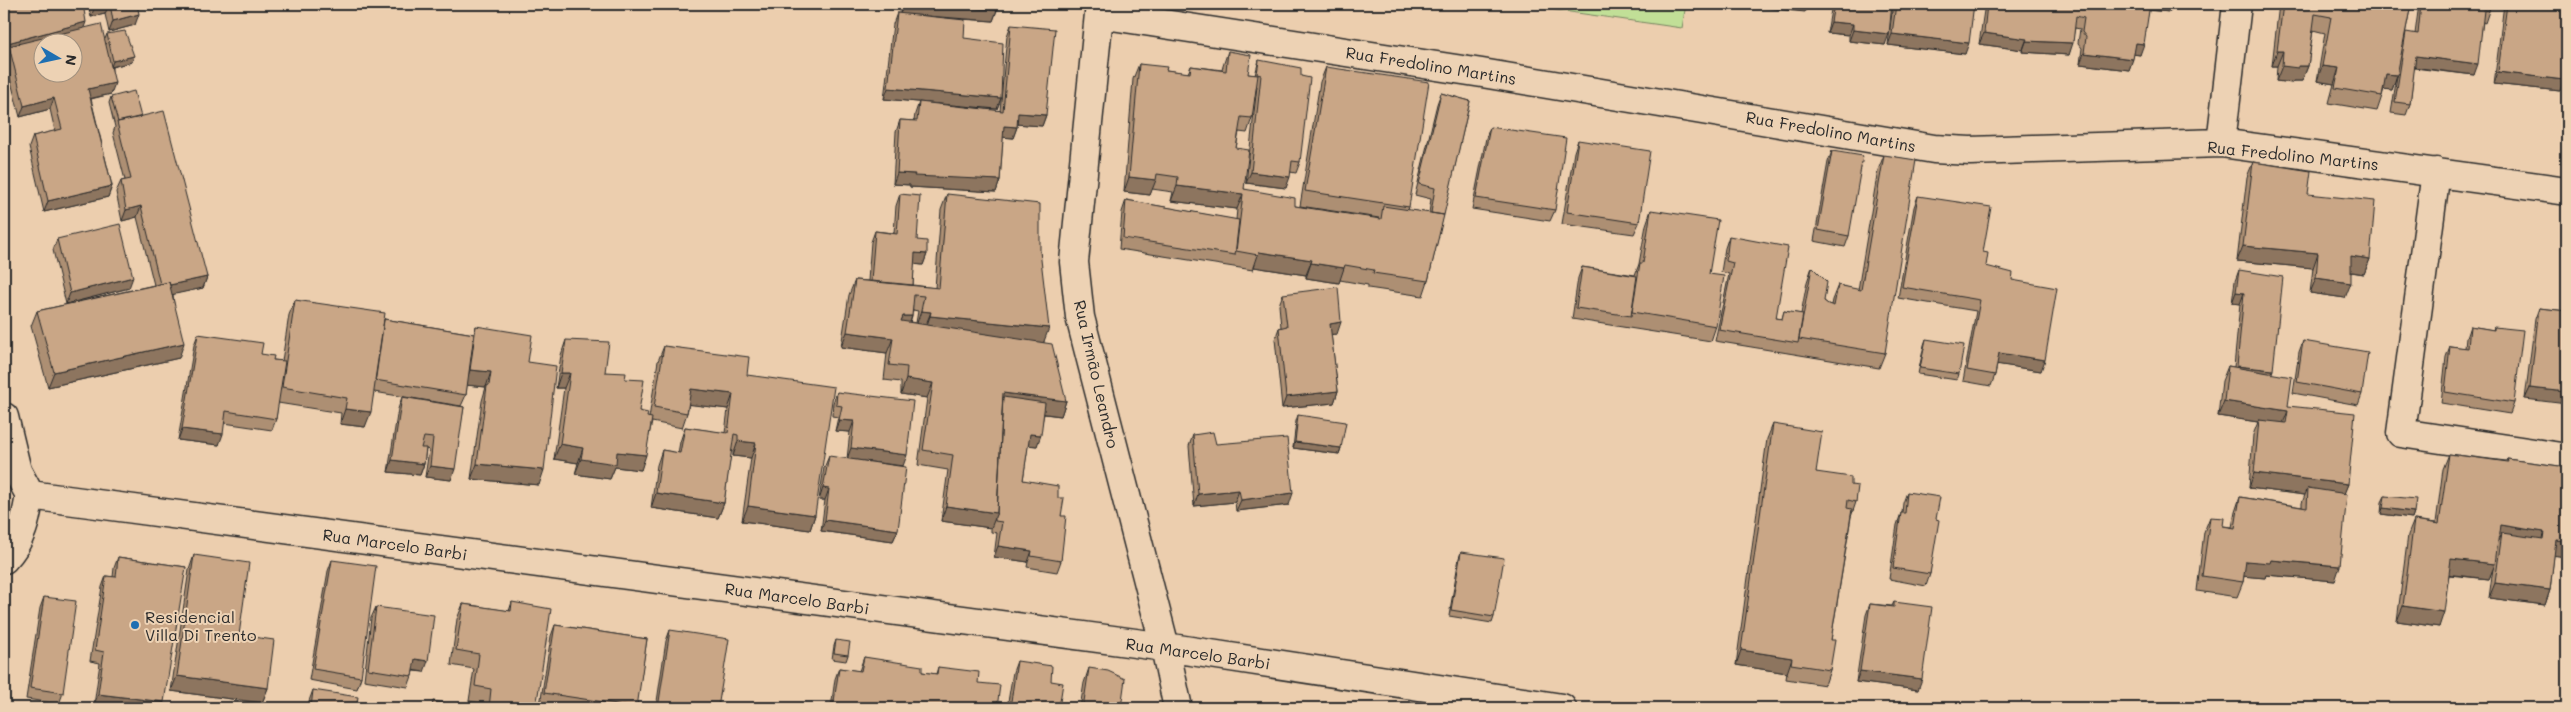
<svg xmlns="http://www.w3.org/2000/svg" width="2571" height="712" font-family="Mali,sans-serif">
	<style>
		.green { fill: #c1df97; stroke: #768561 }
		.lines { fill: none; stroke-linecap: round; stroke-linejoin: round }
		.minor-casing { stroke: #2b2b2b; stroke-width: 31 }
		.tertiary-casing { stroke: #2b2b2b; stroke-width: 31 }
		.minor { stroke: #edd2b4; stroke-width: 28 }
		.tertiary { stroke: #edd2b4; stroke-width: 28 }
		.wall { fill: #ad8f73; stroke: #2b2b2b; fill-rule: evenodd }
		.shaded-wall { fill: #8d745e; stroke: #2b2b2b }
		.building { fill: #c9a686; stroke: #2b2b2b; fill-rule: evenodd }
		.poi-dot { fill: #1f6fb2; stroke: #edd2b4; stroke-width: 2 }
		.labels { text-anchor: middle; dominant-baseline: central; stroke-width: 4; stroke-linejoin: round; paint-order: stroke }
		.street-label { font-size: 16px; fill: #2b2b2b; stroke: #edd2b4 }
		.poi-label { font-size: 16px; fill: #2b2b2b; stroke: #edd2b4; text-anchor: start }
	</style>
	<rect width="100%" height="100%" fill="#ecceae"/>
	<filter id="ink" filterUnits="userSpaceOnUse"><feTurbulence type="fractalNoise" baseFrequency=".02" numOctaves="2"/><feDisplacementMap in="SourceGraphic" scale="10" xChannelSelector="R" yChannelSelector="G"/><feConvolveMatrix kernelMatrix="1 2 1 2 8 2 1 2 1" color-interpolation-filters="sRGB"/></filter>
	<g filter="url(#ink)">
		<path class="green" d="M1514 4H1686L1682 28Z"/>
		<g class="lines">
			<g class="minor-casing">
				<path id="minor" d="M1100 4 1074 262 1080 317 1165 647
					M1099 14 1482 73 1934 149 1970 151 2221 143 2567 191
					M2221 143 2237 4
					M2436 172 2401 433 2567 458"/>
			</g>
			<g class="tertiary-casing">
				<path id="tertiary" d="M4 417 17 471 30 495
					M30 495 1165 647 1562 708
					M4 559C22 541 26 519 30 495
					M1165 647 1178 708"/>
			</g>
			<use href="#minor" class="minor"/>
			<use href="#tertiary" class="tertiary"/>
		</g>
		<path class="wall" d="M4 4 84 28 105 39 107 34 134 56 132 62 112 67 111 94 91 99 112 186 108 197 44 212 29 147 33 136 55 131 50 109 20 117 5 58 6 53 4 54Z
			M88 4H137L135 25 109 32 105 14 91 17Z
			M901 4H998L997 10 993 21 943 18 964 38 1001 98 997 109 884 99 893 24 897 13H900Z
			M1832 4H1892L1885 45 1849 41V35L1827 33Z
			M1893 4H1974L1965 54 1888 45Z
			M1985 4H2173L2170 12 2149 10 2140 55 2134 54 2129 70 2080 64 2082 48 2078 43 2080 29 2075 28 2069 55 2022 52 2023 50 1979 44Z
			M2279 4H2411L2405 34H2415L2419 4H2490L2489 11 2485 23 2483 22 2474 75 2414 68 2410 104 2406 115 2391 113 2397 76 2392 90 2384 89 2382 96 2377 111 2329 103 2334 84 2317 81 2325 33 2313 30 2308 66 2302 81H2293L2292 83 2276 81 2277 66H2272Z
			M2504 4H2567L2564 80 2560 91 2494 84Z
			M1011 25 1046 115 1042 126 1017 124V127L1013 138 1003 137 1000 180 996 192 910 187V185L893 184 896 132 900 120 914 121 915 114 919 102 1000 111 1007 36Z
			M1228 51 1248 74 1255 75 1259 60 1300 162 1296 173 1290 172 1286 188 1246 183 1257 86H1256L1252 118 1247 133 1239 132 1236 148 1244 189 1295 206 1378 219 1379 218 1300 206 1320 82 1326 67 1409 207 1408 210 1429 213 1431 199 1415 195 1437 104 1441 93 1470 101 1428 281 1423 296 1368 288V285L1340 280 1339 283 1306 278V275L1254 267 1253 270 1119 249 1122 212 1126 200 1236 220 1237 209 1171 201 1173 192 1152 189 1150 195 1124 192 1133 79 1139 64 1166 70 1188 73 1191 66 1222 70 1223 66Z
			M111 97 141 117 207 277 203 288 173 294 179 358 48 387 31 326 37 311 154 285 137 217 122 221 116 192 121 181 125 180 113 133 115 127 109 103Z
			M1490 127 1555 210 1550 221 1472 209 1486 138Z
			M1578 140 1639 223 1634 234 1562 224 1574 152Z
			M1832 151 1849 236 1845 247 1814 241 1828 162Z
			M1884 155 1885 353 1879 368 1715 341 1729 274 1721 272 1725 248 1729 236 1776 318 1782 319 1784 311 1801 314 1807 282 1812 267 1824 301 1828 304 1831 305 1832 300 1838 285 1858 290 1878 170Z
			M2253 162 2308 194 2370 259 2364 274 2351 272 2345 298 2310 293 2313 268 2237 261 2247 177Z
			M900 194 917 240 927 254 923 265 914 264 913 285 935 288 941 210 947 194 1040 251 1044 343 1066 401 1061 416 1044 414 1037 446 1028 445 1023 480 1058 498 1061 516V561L1057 572 1027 567 1028 562 994 557 997 533 991 532V528L941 521 948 470 918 465 927 398 901 394V382L884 380 887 353 841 347 849 295 855 280 868 281 871 242 875 231 894 233 896 206ZM913 310 918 311 916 323 910 322Z
			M1918 196 1983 252 1986 266 2012 280 2041 371 1997 364 1995 375 1991 386 1963 381 1976 311 1898 298 1914 207Z
			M1651 210 1709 274 1716 326 1711 341 1572 319 1578 278 1582 267 1635 275 1639 264 1646 225Z
			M57 239 129 288 66 304 53 250Z
			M2239 270 2271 374 2288 406 2348 484 2344 493 2335 581 2266 575 2265 578 2244 576 2243 582 2237 597 2197 591 2204 532 2210 517 2223 526 2232 527 2235 512 2240 497 2302 507V503L2305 495 2249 488 2253 435 2258 422 2218 416 2222 381 2228 366 2234 367 2240 304 2232 303 2235 281Z
			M1283 294 1337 334H1331L1338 391 1334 403 1282 408 1275 339 1279 328 1281 327 1279 305Z
			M295 300 384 319 474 334 476 326 528 362 539 485 471 479 482 401 486 387 467 385 466 395 461 406 374 392 365 427 340 424 341 413 278 403 276 419 272 430 224 423 219 445 178 440 194 345 198 334 261 354 273 360 282 361 289 315Z
			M2539 308 2567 311 2525 399 2535 319Z
			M2470 326 2493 330 2494 327 2514 403 2510 414 2441 403 2446 357 2450 346 2465 348 2466 338Z
			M1926 339 1959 374 1957 380 1918 374 1924 345Z
			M566 340 605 372 625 379 639 411 647 417 649 418 658 361 664 346 747 375 815 515 810 530 742 521 751 458 733 456V451L731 450 724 503 718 518 651 508 657 465 662 450 678 453 680 442 685 427 725 433 728 409 689 404 687 413 682 428 652 422 641 470 615 467 610 479 575 474 578 463 554 459 564 388H556L561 355Z
			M2303 341 2362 394 2358 405 2293 393 2299 352Z
			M837 392 903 466 847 459 850 432 835 431 838 417 832 416 833 403Z
			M402 397 464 407 451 480 425 477 429 450 426 449 424 464 420 475 388 472 398 409Z
			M1298 415 1341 448 1339 454 1293 448 1296 421Z
			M1773 424 1816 472 1851 485 1856 502 1851 517 1831 640 1830 670 1825 685 1786 679 1787 673 1736 665 1767 439Z
			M1193 435 1216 444 1289 505 1236 511 1235 502 1194 506 1189 446Z
			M2449 454 2506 461 2507 459 2567 467V557L2554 555 2550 590 2545 605 2489 598 2493 568 2489 579 2449 575 2439 627 2397 621 2408 535 2414 520 2436 523 2443 469Z
			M829 456 898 530 893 541 821 531 825 500H819L824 468Z
			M1907 492 1936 519 1930 574 1926 586 1889 579 1897 525 1901 513H1902L1903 503Z
			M2385 496 2414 512 2412 518 2381 514 2382 502Z
			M1461 552 1494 617 1492 623 1449 616 1459 558Z
			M194 555 268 688 262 703 171 691 189 570Z
			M118 557 186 567 94 705 100 663 90 661 102 587 106 576 113 577 114 568Z
			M332 560 361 677 357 689 309 680 328 571Z
			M44 597 63 693 59 704 26 699 40 608Z
			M512 602 536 708H485L486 704 469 701 474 669 451 665 457 619 463 604 509 611Z
			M1894 602 1918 690 1856 682 1866 615 1870 604 1892 606Z
			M376 607 424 672 413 671 412 676 408 687 364 680 371 618Z
			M555 625 647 639 636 708H564L540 705 551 636Z
			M670 630 718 708H656L666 641Z
			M836 640 848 655 846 661 832 659 834 646Z
			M864 657 922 672 936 674 938 667 978 683 997 708H831L835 679 839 668 859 671Z
			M1017 661 1051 681 1059 708H1007L1013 672Z
			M1089 668 1121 708H1080L1084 683Z
			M313 690 356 708H308L309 701Z"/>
		<path class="shaded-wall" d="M105 4H109L105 14 91 17 95 6Z
			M904 4H909L997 10 993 21 900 14Z
			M1747 4H1808L1805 12 1746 6Z
			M2148 4H2173L2170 12 2146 10Z
			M139 14 135 25 109 32 113 21Z
			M86 22 82 33 9 46 6 53 4 54V44Z
			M1831 22 1853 24 1849 35 1827 33Z
			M1853 30 1889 34 1885 45 1849 41Z
			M1984 33 2027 39 2023 50 1979 44Z
			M1892 34 1969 43 1965 54 1888 45Z
			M2026 41 2073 43 2069 55 2022 52Z
			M2136 43 2144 44 2140 55 2132 54Z
			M2277 51H2283L2277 66H2272Z
			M2084 53 2133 59 2129 70 2080 64Z
			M134 56 132 62 111 67 113 61Z
			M2416 56 2478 64 2474 75 2412 67Z
			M2282 66H2308L2302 81H2293L2292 83 2276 81Z
			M2322 66 2339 68 2334 84 2317 81Z
			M2498 72 2564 80 2560 91 2494 84Z
			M2386 74 2397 75 2392 90 2381 89Z
			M115 83 111 94 84 100 88 89Z
			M888 88 1001 98 997 109 884 99Z
			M54 98 50 109 20 117 24 106Z
			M1018 113 1046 115 1042 126 1014 124Z
			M1004 126 1017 127 1013 138 1000 137Z
			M1251 172 1290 177 1286 188 1246 183Z
			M897 173 915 174 1000 180 996 192 910 187V185L893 184Z
			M1129 177 1156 180 1150 195 1124 192Z
			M112 186 108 197 44 212 48 201Z
			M1177 186 1243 194 1237 209 1171 201Z
			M141 206 137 217 122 221 126 210Z
			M2243 246 2318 253 2313 268 2237 261Z
			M1259 252 1312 260 1306 275 1254 267Z
			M915 253 927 254 923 265 911 264Z
			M2351 256 2370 259 2364 274 2346 271Z
			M1311 263 1344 268 1339 283 1306 278Z
			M133 277 129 288 66 304 70 293Z
			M207 277 203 288 157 298 161 287Z
			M2316 278 2351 283 2345 298 2310 293Z
			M2236 292 2244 293 2240 304 2232 303Z
			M921 311 931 312 925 327 916 326Z
			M903 316H912L907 331H897Z
			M930 316 1049 328 1043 344 925 331Z
			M1341 322 1337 334 1326 335 1330 324Z
			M847 332 893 338 887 353 841 347Z
			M184 343 179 358 48 387 54 372Z
			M1999 353 2045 360 2041 371 1995 364Z
			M2237 366 2273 370 2269 381 2233 377Z
			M470 370 491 372 486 387 465 385Z
			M561 373H570L564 388H556Z
			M906 379 933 383 927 398 901 394Z
			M2530 388 2567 392V404L2525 399Z
			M691 389 733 394 728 409 685 404Z
			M1338 391 1334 403 1282 408 1286 397Z
			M1003 393 1066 401 1061 416 1001 408Z
			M2224 401 2288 411 2282 426 2259 420 2258 422 2218 416Z
			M345 409 371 412 365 427 340 424Z
			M839 420 854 421 850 432 835 431Z
			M182 429 223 434 219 445 178 440Z
			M1030 434 1041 435 1037 446 1026 445Z
			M738 441 756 443 751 458 733 456Z
			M1295 442 1341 448 1339 454 1293 448Z
			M560 444 583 448 578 463 554 459Z
			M851 448 907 455 903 466 847 459Z
			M617 452 646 455 641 470 615 467 610 479 575 474 581 459Z
			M392 460 424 464 420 475 388 472Z
			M477 464 544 470 539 485 471 479Z
			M430 466 455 469 451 480 425 477Z
			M2254 473 2348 484 2342 499 2308 488 2305 495 2249 488Z
			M823 488 829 489 825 500H819Z
			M1239 490 1235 502 1194 506 1198 494Z
			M656 493 724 503 718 518 651 508Z
			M1293 493 1289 505 1236 511 1241 500Z
			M748 506 815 515 810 530 742 521Z
			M946 506 997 513 991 528 941 521Z
			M2383 508 2414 512 2412 518 2381 514Z
			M825 520 898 530 893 541 821 531Z
			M2500 525 2544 532 2539 547 2502 533 2499 541 2494 540Z
			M2556 540 2567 541V557L2550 555Z
			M998 546 1032 551 1028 562 994 557Z
			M2451 559 2495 564 2489 579 2445 574Z
			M2271 560 2340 566 2335 581 2266 575 2265 578 2240 576 2246 561Z
			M2495 583 2550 590 2545 605 2489 598Z
			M2403 606 2444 612 2439 627 2397 621Z
			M1741 650 1792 658 1787 673 1736 665Z
			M415 659 428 661 424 672 411 670Z
			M1860 671 1922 679 1918 690 1856 682Z
			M177 676 268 688 262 703 171 691Z
			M98 694 164 702 162 708H119L94 705Z"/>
		<path class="building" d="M4 4H83L86 22 4 44Z
			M95 4H105L95 6Z
			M110 4H137L139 14 113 21Z
			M909 4H998L997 10Z
			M1834 4H1892L1889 34 1853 30V24L1831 22Z
			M1896 4H1974L1969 43 1892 34Z
			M1987 4H2150L2144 44 2136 43 2133 59 2084 53 2086 37 2082 32 2084 18 2076 16 2073 43 2026 41 2027 39 1984 33Z
			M2283 4H2411L2397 75 2386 74 2382 96 2335 88 2339 68 2322 66 2331 17 2315 14 2308 66H2298V68L2282 66 2283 51H2277Z
			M2421 4H2490L2489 11 2484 10 2478 64 2416 56 2410 104 2395 102 2406 32 2418 34Z
			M2507 4H2567V53L2564 80 2498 72Z
			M897 13 965 20 964 38 1003 43 1001 98 888 88Z
			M101 24 115 83 88 89 112 186 48 201 33 136 62 129 54 98 24 106 9 46ZM42 42H72V72H42Z
			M1011 25 1055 29 1046 115 1018 113 1017 127 1004 126 1000 180 914 176 915 174 897 173 900 120 917 121 919 102 1003 111Z
			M125 31 134 56 113 61 107 34Z
			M1228 51 1251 55 1248 74 1258 75 1252 118 1241 117 1236 148 1249 150 1244 189 1295 198V206L1381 219 1383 206 1444 215 1428 281 1373 273 1374 270 1345 265 1344 268 1311 263 1312 260 1259 252 1258 255 1236 251 1243 194 1177 186 1178 177 1157 174 1156 180 1129 177 1139 64 1167 67 1166 70 1190 73 1191 66 1226 71Z
			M1259 60 1301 68V76L1310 78 1300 162 1292 161 1290 177 1251 172 1261 75 1257 74Z
			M1326 67 1429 82 1409 207 1305 191Z
			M134 91 141 117 118 122 111 97Z
			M1441 93 1470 101 1444 215 1431 213 1435 188 1419 184Z
			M164 111 207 277 170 285 169 282 160 284 141 206 126 210 121 181 131 179 117 122Z
			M1490 127 1566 138 1555 210 1476 198Z
			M1578 140 1650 151 1639 223 1567 212Z
			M1832 151 1863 156 1849 236 1818 230Z
			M1884 155 1916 160 1885 353 1799 339 1812 267 1827 282 1824 301 1828 304 1834 306 1838 285 1861 290Z
			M2253 162 2311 171 2308 194 2375 201 2370 259 2351 256V283L2316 278 2318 253 2243 246Z
			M900 194 920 196 917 240 927 241V254L915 253 913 285 871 281 875 231 897 234Z
			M947 194 1040 204V251L1049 328 930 316 931 312 921 311 924 296 914 295 912 316H903L901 321 1052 344 1066 401 1003 393 997 513 946 506 953 455 923 450 933 383 906 379 907 367 889 365 893 338 847 332 855 280 939 288Z
			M1918 196 1991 207 1983 252 1988 253 1986 266 2013 273 2012 280 2057 288 2045 360 1999 353 1995 375 1967 370 1980 300 1902 287Z
			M1126 200 1239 220 1235 255 1123 238Z
			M1651 210 1718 220 1709 274 1724 276 1716 326 1632 312 1640 263H1643Z
			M120 224 133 277 70 293 57 239Z
			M1729 236 1788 247 1776 318 1782 319 1784 311 1803 314 1798 343 1719 330 1733 263 1726 261Z
			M1582 267 1637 276 1631 316 1576 308Z
			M2239 270 2283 277 2273 370 2237 366 2244 293 2236 292Z
			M169 282 184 343 54 372 37 311Z
			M1338 287 1341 322 1330 324 1338 391 1286 397 1279 328 1287 326 1283 294Z
			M295 300 385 313 371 412 345 409 347 398 282 387Z
			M2539 308 2567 311V392L2530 388Z
			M384 319 474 334 466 395 375 380Z
			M476 326 532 335 528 362 556 366 544 470 477 464 487 386 489 385 491 372 470 370Z
			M2470 326 2494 330V327L2523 330 2514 403 2445 392 2450 346 2468 348Z
			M198 334 263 343 261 354 274 356 273 360 285 361 276 419 226 411 223 434 182 429Z
			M1926 339 1964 345 1959 374 1920 368Z
			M566 340 609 342 605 372 626 373 625 379 644 380 639 411 648 413 647 417 652 418 646 455 617 452 616 464 581 459 583 448 560 444 570 373H561Z
			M2303 341 2368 352 2362 394 2297 382Z
			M664 346 749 357 747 375 834 387 815 515 748 506 756 443 738 441V435L734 434 724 503 656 493 662 450 680 453 685 427 728 433 733 394 691 389 687 413 654 407Z
			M2228 366 2292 377 2288 406 2355 413 2348 484 2254 473 2259 420 2286 423 2288 411 2224 401Z
			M837 392 913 401 907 455 851 448 854 421 839 420 842 406 836 405Z
			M402 397 464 407 455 469 430 466 433 438 424 437 421 448H426L424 464 392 460Z
			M1003 397 1045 403 1041 435 1030 434 1023 480 1058 486V498H1064L1061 516H1066L1061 561 1031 556 1032 551 998 546 1002 522 995 521V517L997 513Z
			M1298 415 1346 422 1341 448 1295 442Z
			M1773 424 1822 432 1816 472 1851 477V485L1858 486 1856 502 1848 500 1847 508 1852 509 1831 640H1835L1830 670 1791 664 1792 658 1741 650Z
			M1213 432 1216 444 1287 438 1293 493 1241 500 1239 490 1198 494 1193 435Z
			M2449 454 2508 462 2507 459 2567 467V541L2556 540 2550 590 2495 583 2502 533 2543 539 2544 532 2500 525 2495 564 2451 559 2444 612 2403 606 2414 520 2439 524Z
			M829 456 906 467 898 530 825 520 829 489 823 488Z
			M2308 488 2347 494 2340 566 2271 560 2270 563 2246 561 2243 582 2202 576 2210 517 2224 518 2223 526 2235 528 2240 497 2307 508Z
			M1907 492 1940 497 1936 519 1939 520 1930 574 1893 568 1901 513H1905Z
			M2385 496 2416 499 2414 512 2383 508Z
			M1461 552 1504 558 1494 617 1451 610Z
			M194 555 249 563 239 635 274 640 268 688 177 676Z
			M118 557 186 567 164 702 98 694 104 652 95 650 106 576 116 577Z
			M332 560 376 566 361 677 313 669Z
			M44 597 76 601 63 693 30 688Z
			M512 602 551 609 536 708H489L491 689 475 686 479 654 456 650 463 604 511 611Z
			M1894 602 1932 607 1922 679 1860 671 1870 604 1894 607Z
			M376 607 434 615 428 661 415 659 412 676 368 669Z
			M555 625 647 639 637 707 544 693Z
			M670 630 729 639 718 708H658Z
			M836 640 850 642 848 655 834 653Z
			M864 657 922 666V672L937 674 938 667 979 672 978 683 1000 685 997 708H833L839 668 861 671Z
			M1017 661 1052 666 1051 681 1063 683 1059 708H1010Z
			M1089 668 1108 671 1125 679 1121 708H1083Z
			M313 690 358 697 356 708H311Z
			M433 701 445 703 444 708H432Z"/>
	</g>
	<circle class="poi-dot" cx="135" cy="625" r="5"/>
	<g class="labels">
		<g class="street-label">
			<text transform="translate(1431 65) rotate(9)">Rua Fredolino Martins</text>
			<text transform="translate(1831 131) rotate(10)">Rua Fredolino Martins</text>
			<text transform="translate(2293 155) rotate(6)">Rua Fredolino Martins</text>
			<text transform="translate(1097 374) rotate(77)">Rua Irmão Leandro</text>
			<text transform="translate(395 544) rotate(8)">Rua Marcelo Barbi</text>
			<text transform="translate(797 598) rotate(8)">Rua Marcelo Barbi</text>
			<text transform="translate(1198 653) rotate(8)">Rua Marcelo Barbi</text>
		</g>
		<g class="poi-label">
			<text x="145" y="616">Residencial<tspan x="145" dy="18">Villa Di Trento</tspan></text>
		</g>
	</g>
	<rect width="2571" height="712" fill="none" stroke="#edd2b4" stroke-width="20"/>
	<rect x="10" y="10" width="2551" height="692" fill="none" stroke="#2b2b2b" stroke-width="2" filter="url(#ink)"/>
	<g transform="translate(58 58) rotate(99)"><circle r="24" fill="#edd2b4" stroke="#9f8f7d"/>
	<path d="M0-4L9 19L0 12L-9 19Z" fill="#1f6fb2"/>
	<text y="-8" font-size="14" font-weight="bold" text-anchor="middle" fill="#2b2b2b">N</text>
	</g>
</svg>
